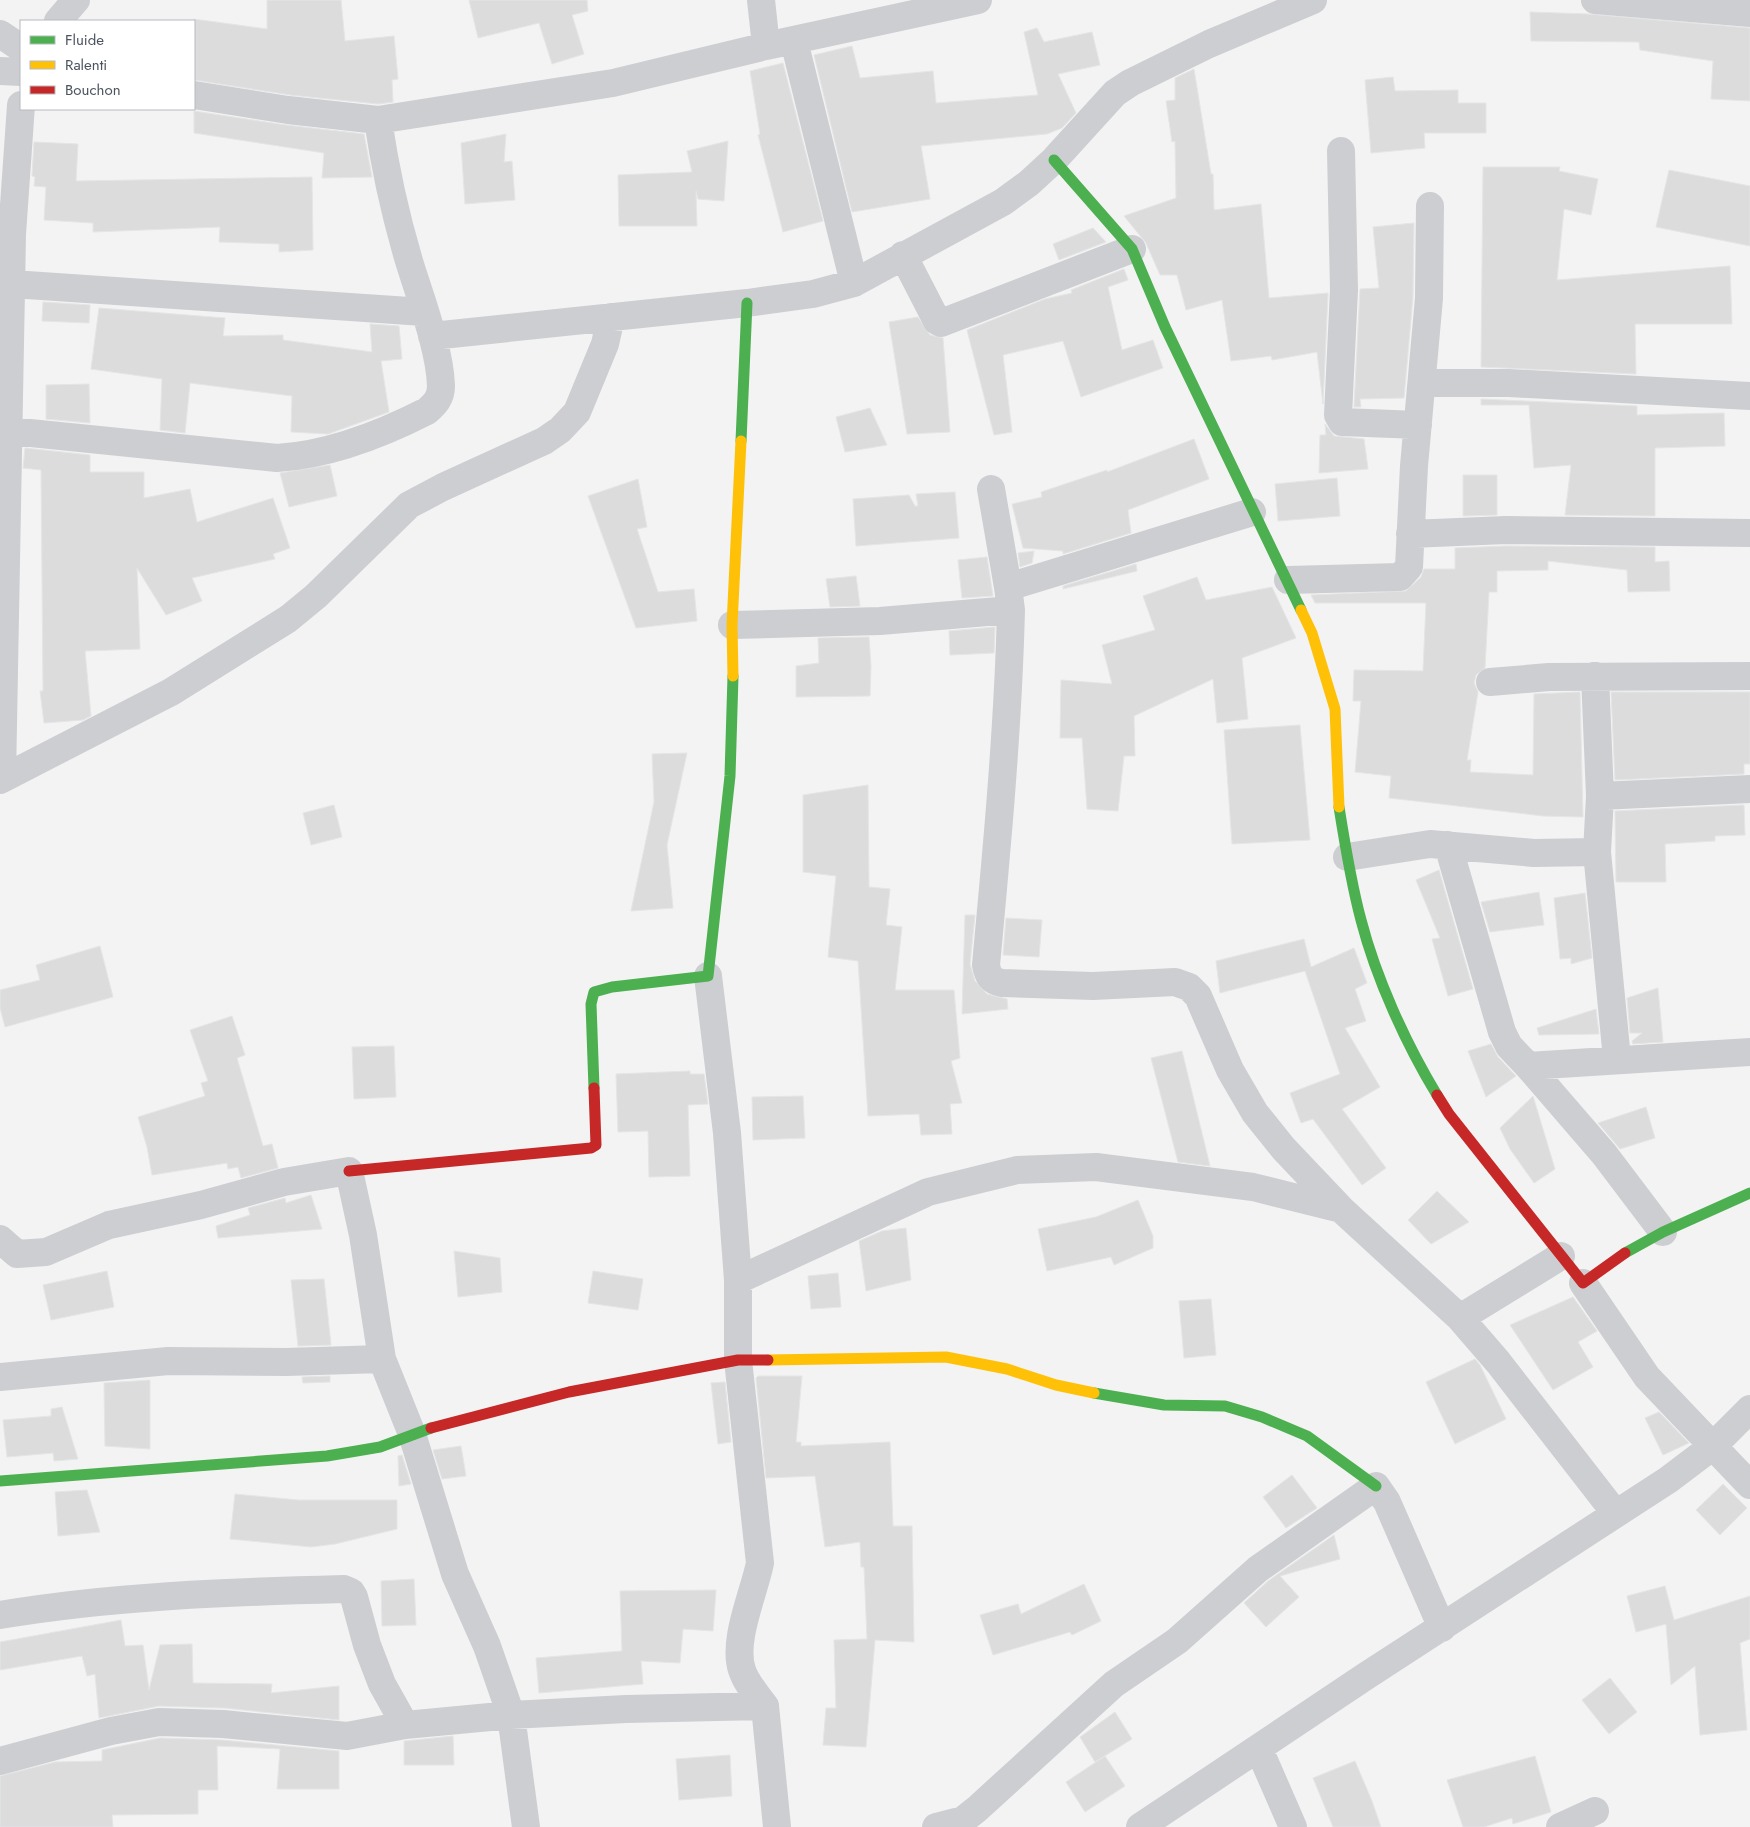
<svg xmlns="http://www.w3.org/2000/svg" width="1750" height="1827" font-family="Jost,sans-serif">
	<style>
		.building { fill: #dcdcdd; stroke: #e4e5e6 }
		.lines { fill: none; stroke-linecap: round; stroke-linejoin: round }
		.street { stroke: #cdced1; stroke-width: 28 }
		.fast { stroke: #4caf50; stroke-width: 11 }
		.slow { stroke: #ffc107; stroke-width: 11 }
		.jam { stroke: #c62828; stroke-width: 11 }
	</style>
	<rect width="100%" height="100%" fill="#f3f3f3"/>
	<path class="building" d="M267 0H341L345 41 394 36 398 79 392 80 393 102 378 104 290 95 194 80V19L267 29Z
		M469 0H587L588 11 572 15 584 54 552 64 539 23 478 38Z
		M1530 12 1588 14 1750 28V101L1711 99 1713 61 1640 50 1639 42 1531 41Z
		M1037 28 1044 42 1092 32 1100 65 1058 74 1076 113 1062 128 1047 134 921 146 930 199 852 212 814 55 852 46 860 78 933 71 936 103 1038 95 1024 32Z
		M783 63 823 221 783 232 758 135 760 134 750 71Z
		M1194 69 1211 174H1213L1214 210 1261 204 1269 298 1328 293 1323 404 1317 352 1272 360 1271 356 1231 361 1222 300 1186 310 1177 275H1160L1146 243 1124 216 1176 198 1175 141 1172 142 1166 101 1175 100V78Z
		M1393 77 1395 91 1458 90V103H1486V133H1424L1425 148 1371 153 1365 80Z
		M194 111 286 125 364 134 372 177 322 178 324 153 194 133Z
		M506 134 504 162 512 161 515 200 465 204 461 143Z
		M728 141 724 201 698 199 696 191 697 226H619L618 175 692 172 687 151Z
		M34 142 78 144 76 181 312 177 313 250 279 252V244L219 242 220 227 93 232V223L44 220 46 187 34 186 35 177 32 176Z
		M1483 167H1560L1559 171 1598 179 1591 215 1564 209 1557 280 1730 266 1732 324H1635L1636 374 1481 367Z
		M1669 170 1750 186V246L1656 227Z
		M1414 223 1413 297 1404 398 1360 399 1361 407H1354L1360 289 1379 288 1373 227Z
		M1093 228 1106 242 1059 260 1053 244Z
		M1124 269 1128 280 1108 287 1122 350 1153 340 1163 368 1081 397 1063 341 1003 355 1012 432 994 435 967 330 1045 299 1072 293 1071 290Z
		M43 302 90 305 89 323 42 321Z
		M99 308 225 318 223 336 283 335V340L372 352 370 324 399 326 402 359 381 361 389 412 328 434 291 432 292 396 190 383 185 433 160 430 162 379 91 369Z
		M918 317 930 335 943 338 950 432 907 434 889 322Z
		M89 384 90 423 46 419V385Z
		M1481 399 1637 406V415L1724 413 1725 446 1655 448V516L1565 515 1571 465 1534 468 1529 405H1481Z
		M870 408 887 445 845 452 836 417Z
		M1325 424 1334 436 1364 439 1368 469 1319 473 1320 435H1326Z
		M1194 439 1209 479 1128 510 1131 533 1063 554V551L1023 548 1012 504 1042 497 1041 492 1107 470V472Z
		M25 448 90 455V472H144V498L190 489 197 522 273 498 290 548 273 554 275 559 192 578 202 601 166 615 137 568 140 649 85 651 91 716 83 720 44 723 40 691H43L41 470 23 468Z
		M330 465 337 496 289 507 280 473Z
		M1463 475H1497V515L1463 516Z
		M1337 478 1340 516 1278 521 1275 484Z
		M638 479 647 527 637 529 658 592 694 589 697 621 636 628 588 496Z
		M955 492 959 538 856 546 853 499 909 495 915 506H918L916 494Z
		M1506 546 1655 547V562L1669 561 1670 591 1628 592 1627 570 1548 561V570L1497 571V592H1489L1485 668 1476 675 1474 683 1478 692 1467 760H1471L1470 772 1533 775 1534 694 1580 692 1583 817 1543 816 1389 798 1391 776 1355 772 1361 701H1353L1354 670 1423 671 1426 603H1315L1311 595 1406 591 1421 577 1424 569H1455V548Z
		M1034 551 1032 563 1020 567 1018 553Z
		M987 557 993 596 962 598 958 560Z
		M1136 564 1137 571 1063 589V586Z
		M856 576 860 606 830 607 826 579Z
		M1197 577 1206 600 1272 587 1296 638 1242 658 1248 719 1217 723 1213 679 1134 716 1135 756H1124L1118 811 1087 809 1082 738H1060L1061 680 1112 684 1102 645 1155 630 1143 596Z
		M995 627 994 653 950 655 949 631Z
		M869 637 871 666 870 696 796 697V666L819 663 818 638Z
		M1611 692H1750V764H1744V774L1615 780Z
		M1300 725 1310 840 1232 844 1224 730Z
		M687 753 667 845 673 908 631 911 654 802 652 754Z
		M868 785 869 887 890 889 886 925 902 927 895 990H954L960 1058 951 1061 962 1103 950 1104 952 1134 921 1135 919 1114 868 1116 858 961 828 957 836 876 803 872V795Z
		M334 805 342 837 311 845 303 813Z
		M1744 805 1745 835 1715 836V841L1665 844 1666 882H1616L1615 811Z
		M1439 870 1473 989 1448 996 1432 939 1440 938 1416 880Z
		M1539 892 1544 925 1490 932 1481 902Z
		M1585 893 1592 958 1571 964V958L1560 959 1554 898Z
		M965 915H975L970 964 975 981 987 994 1007 999 1008 1009 962 1014Z
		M1006 918 1042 920 1039 957 1003 955Z
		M1304 939 1311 967 1354 948 1367 983 1355 989 1366 1021 1345 1028 1380 1087 1342 1109 1386 1168 1362 1185 1313 1119 1301 1123 1290 1093 1340 1074 1305 971 1220 993 1216 961Z
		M100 946 113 997 5 1027 0 1008V990L40 980 36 965Z
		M1658 988 1663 1042 1633 1044 1632 1041 1642 1033H1630L1627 998Z
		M1596 1009 1599 1034 1539 1035 1537 1028Z
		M232 1016 245 1055 237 1058 263 1146 272 1144 278 1168 241 1178 238 1167 228 1169 227 1163 152 1175 147 1147 138 1117 205 1096 201 1083 208 1081 190 1030Z
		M1491 1044 1498 1057 1516 1076 1486 1097 1468 1051Z
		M394 1046 396 1097 354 1099 352 1047Z
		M1182 1051 1210 1166 1178 1162 1151 1058Z
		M690 1071V1074H704L708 1104 688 1105 690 1176 649 1177 648 1131 618 1132 616 1074Z
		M803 1096 805 1138 753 1140 752 1097Z
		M1533 1096 1555 1169 1534 1183 1510 1149 1500 1128Z
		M1646 1107 1655 1138 1620 1149 1598 1123Z
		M1437 1191 1469 1222 1431 1244 1408 1220Z
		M311 1195 322 1229 218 1238 216 1226 250 1215 248 1208 285 1198 286 1203Z
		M1138 1200 1153 1236V1248L1114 1265 1111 1257 1047 1271 1038 1229 1096 1217Z
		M906 1228 911 1280 866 1291 859 1241 882 1231Z
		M454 1251 500 1258 502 1292 458 1297Z
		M107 1271 114 1307 51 1320 43 1285Z
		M593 1271 643 1279 638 1310 588 1303Z
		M838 1273 841 1307 811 1309 808 1276Z
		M324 1279 331 1345 298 1346 291 1280Z
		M1573 1297 1597 1331 1578 1342 1593 1367 1553 1390 1510 1325Z
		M1211 1299 1216 1355 1184 1358 1179 1301Z
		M1475 1359 1480 1365 1506 1419 1455 1444 1426 1382Z
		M330 1376V1382L303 1383 302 1377Z
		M758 1376H802L796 1442H801V1446L890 1442 893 1526H912L914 1642 875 1640 866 1747 823 1745 826 1708H836L834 1640 867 1639 864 1567H861L860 1542 825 1547 815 1476 766 1478 756 1378Z
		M150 1380V1449L105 1446 104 1383Z
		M725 1382 731 1442 718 1444 711 1383Z
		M62 1407 78 1459 54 1461 53 1453 7 1457 3 1420 51 1416V1409Z
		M1659 1412 1689 1443 1663 1455 1645 1418Z
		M461 1446 466 1476 442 1479 433 1450Z
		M402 1455 411 1484 399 1486 398 1456Z
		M1292 1475 1317 1508 1286 1528 1263 1497Z
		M1723 1484 1747 1508 1720 1535 1696 1510Z
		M87 1490 100 1532 58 1536 55 1492Z
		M235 1494 298 1500H397V1529L335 1544 311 1547 230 1539Z
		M1334 1535 1340 1559 1280 1576 1299 1597 1266 1627 1244 1603 1268 1581Z
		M414 1579 416 1625 382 1626 381 1581Z
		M1084 1584 1101 1621 1072 1635 1070 1632 993 1655 980 1615 1018 1604 1021 1614Z
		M1665 1586 1674 1620 1750 1596V1639L1740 1643 1747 1730 1700 1735 1695 1666 1671 1685 1666 1624 1636 1632 1627 1596Z
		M716 1590 713 1631 683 1629 680 1663 641 1661 643 1684 539 1693 536 1658 622 1651 620 1591Z
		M121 1620 125 1646 143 1645 149 1690 160 1645 192 1644 193 1683 272 1684 271 1693 339 1686V1720L224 1708 159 1706 99 1718 95 1674 87 1676 82 1656 0 1670V1642Z
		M1610 1678 1637 1712 1609 1734 1582 1700Z
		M1115 1712 1132 1739 1095 1762 1080 1737Z
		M453 1736 454 1765H404V1741Z
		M160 1738 222 1740 339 1751V1789H277L280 1749 217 1746 218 1790H198V1814L112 1815 113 1827H0V1776L55 1762 102 1761V1750Z
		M730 1755 732 1796 679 1800 676 1759Z
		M1105 1756 1125 1786 1085 1812 1066 1782Z
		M1535 1756 1551 1812 1513 1824 1512 1818 1484 1827H1463L1447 1780Z
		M1355 1761 1372 1801 1381 1827H1333L1313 1778Z"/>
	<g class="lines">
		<path class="street" d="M761 0 766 46
			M1595 0 1750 13
			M58 21 76 0
			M0 34 21 48
			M794 41 854 283
			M0 71 21 72
			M194 95 288 110 378 120 613 83 766 46 978 0
			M1341 151 1344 290 1338 415 1342 422 1418 425
			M903 255 937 321 941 323 1132 249
			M12 284 424 312
			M432 336 747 303 813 294 854 283 1003 202 1029 183 1054 160 1115 93 1130 83 1209 44 1313 0
			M1423 383H1509L1750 396
			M0 430 277 458C328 455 382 434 427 411 435 404 441 398 441 386 440 349 420 297 409 261 395 214 385 168 378 120
			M991 489 1008 587
			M1410 534 1506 530 1750 533
			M1288 580 1400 577 1409 567 1414 466 1429 298 1430 206
			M1011 610C1008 729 997 847 986 965 988 976 991 981 1002 983L1093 986 1175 982 1189 987 1198 996 1230 1070 1255 1113 1284 1149 1341 1209 1460 1318 1498 1362 1616 1514
			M732 625 880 621 1011 610 1008 587 1252 512
			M1595 676 1600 796 1597 852 1617 1059
			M1490 682 1549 677 1750 676
			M2 779 12 234 21 105
			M0 780 171 692 288 619 316 596 409 505 443 487 544 441 560 430 577 412 605 344 611 317
			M1600 796 1750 789
			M1448 845 1502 1032 1509 1046 1528 1066 1750 1052
			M1347 857 1430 844 1534 853 1597 852
			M708 976 727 1133 738 1280V1360L760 1563C754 1593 732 1641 742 1670 746 1683 757 1695 765 1706
			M1528 1066 1604 1154 1663 1232
			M0 1239 17 1254 46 1252 109 1225 201 1205 284 1182 349 1171 363 1235 382 1359
			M738 1280 928 1192 1017 1170 1096 1167 1253 1187 1341 1209
			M1583 1283 1647 1377 1750 1485
			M1460 1318 1561 1256
			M0 1377 168 1361 286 1362 382 1359 412 1434 455 1574 487 1646 511 1715 526 1827
			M0 1615C114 1596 229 1592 344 1589L351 1592 354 1597 367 1645 382 1684 405 1725
			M1259 1749 1293 1827
			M0 1761 111 1731 159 1722 223 1724 347 1736 405 1725 511 1715 626 1709 765 1706 777 1827
			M936 1827 963 1820 977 1809 1114 1684 1177 1641 1258 1569 1376 1486 1387 1502 1442 1628
			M1140 1827 1366 1676 1668 1480 1713 1446 1750 1409
			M1560 1827 1595 1811"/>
		<path class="fast" d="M1054 160 1132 249 1165 327 1301 610
			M741 441 747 303
			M1339 807C1345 845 1351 883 1361 920 1376 978 1406 1044 1437 1095
			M594 1088 591 1004 594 992 612 987 708 976 730 776 733 676
			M1625 1253 1663 1232 1750 1193
			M1094 1393 1164 1405 1225 1406 1262 1417 1307 1436 1376 1486
			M0 1481 327 1456 380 1447 431 1428"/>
		<path class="slow" d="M1301 610 1312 633 1335 709 1339 807
			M733 676 732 625 741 441
			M768 1360 946 1357 1007 1369 1056 1385 1094 1393"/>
		<path class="jam" d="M1437 1095 1449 1114 1583 1283 1625 1253
			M349 1171 591 1148 596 1145 594 1088
			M431 1428 569 1392 738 1360H768"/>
	</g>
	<rect x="20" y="20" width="175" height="90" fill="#ffffff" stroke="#b7babf"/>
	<rect x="30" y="36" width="25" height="8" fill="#4caf50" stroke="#b7babf"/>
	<text x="65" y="45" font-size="15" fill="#4b535f">Fluide</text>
	<rect x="30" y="61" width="25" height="8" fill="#ffc107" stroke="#b7babf"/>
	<text x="65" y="70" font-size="15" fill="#4b535f">Ralenti</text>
	<rect x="30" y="86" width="25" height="8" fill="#c62828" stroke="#b7babf"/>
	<text x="65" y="95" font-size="15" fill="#4b535f">Bouchon</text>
</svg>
